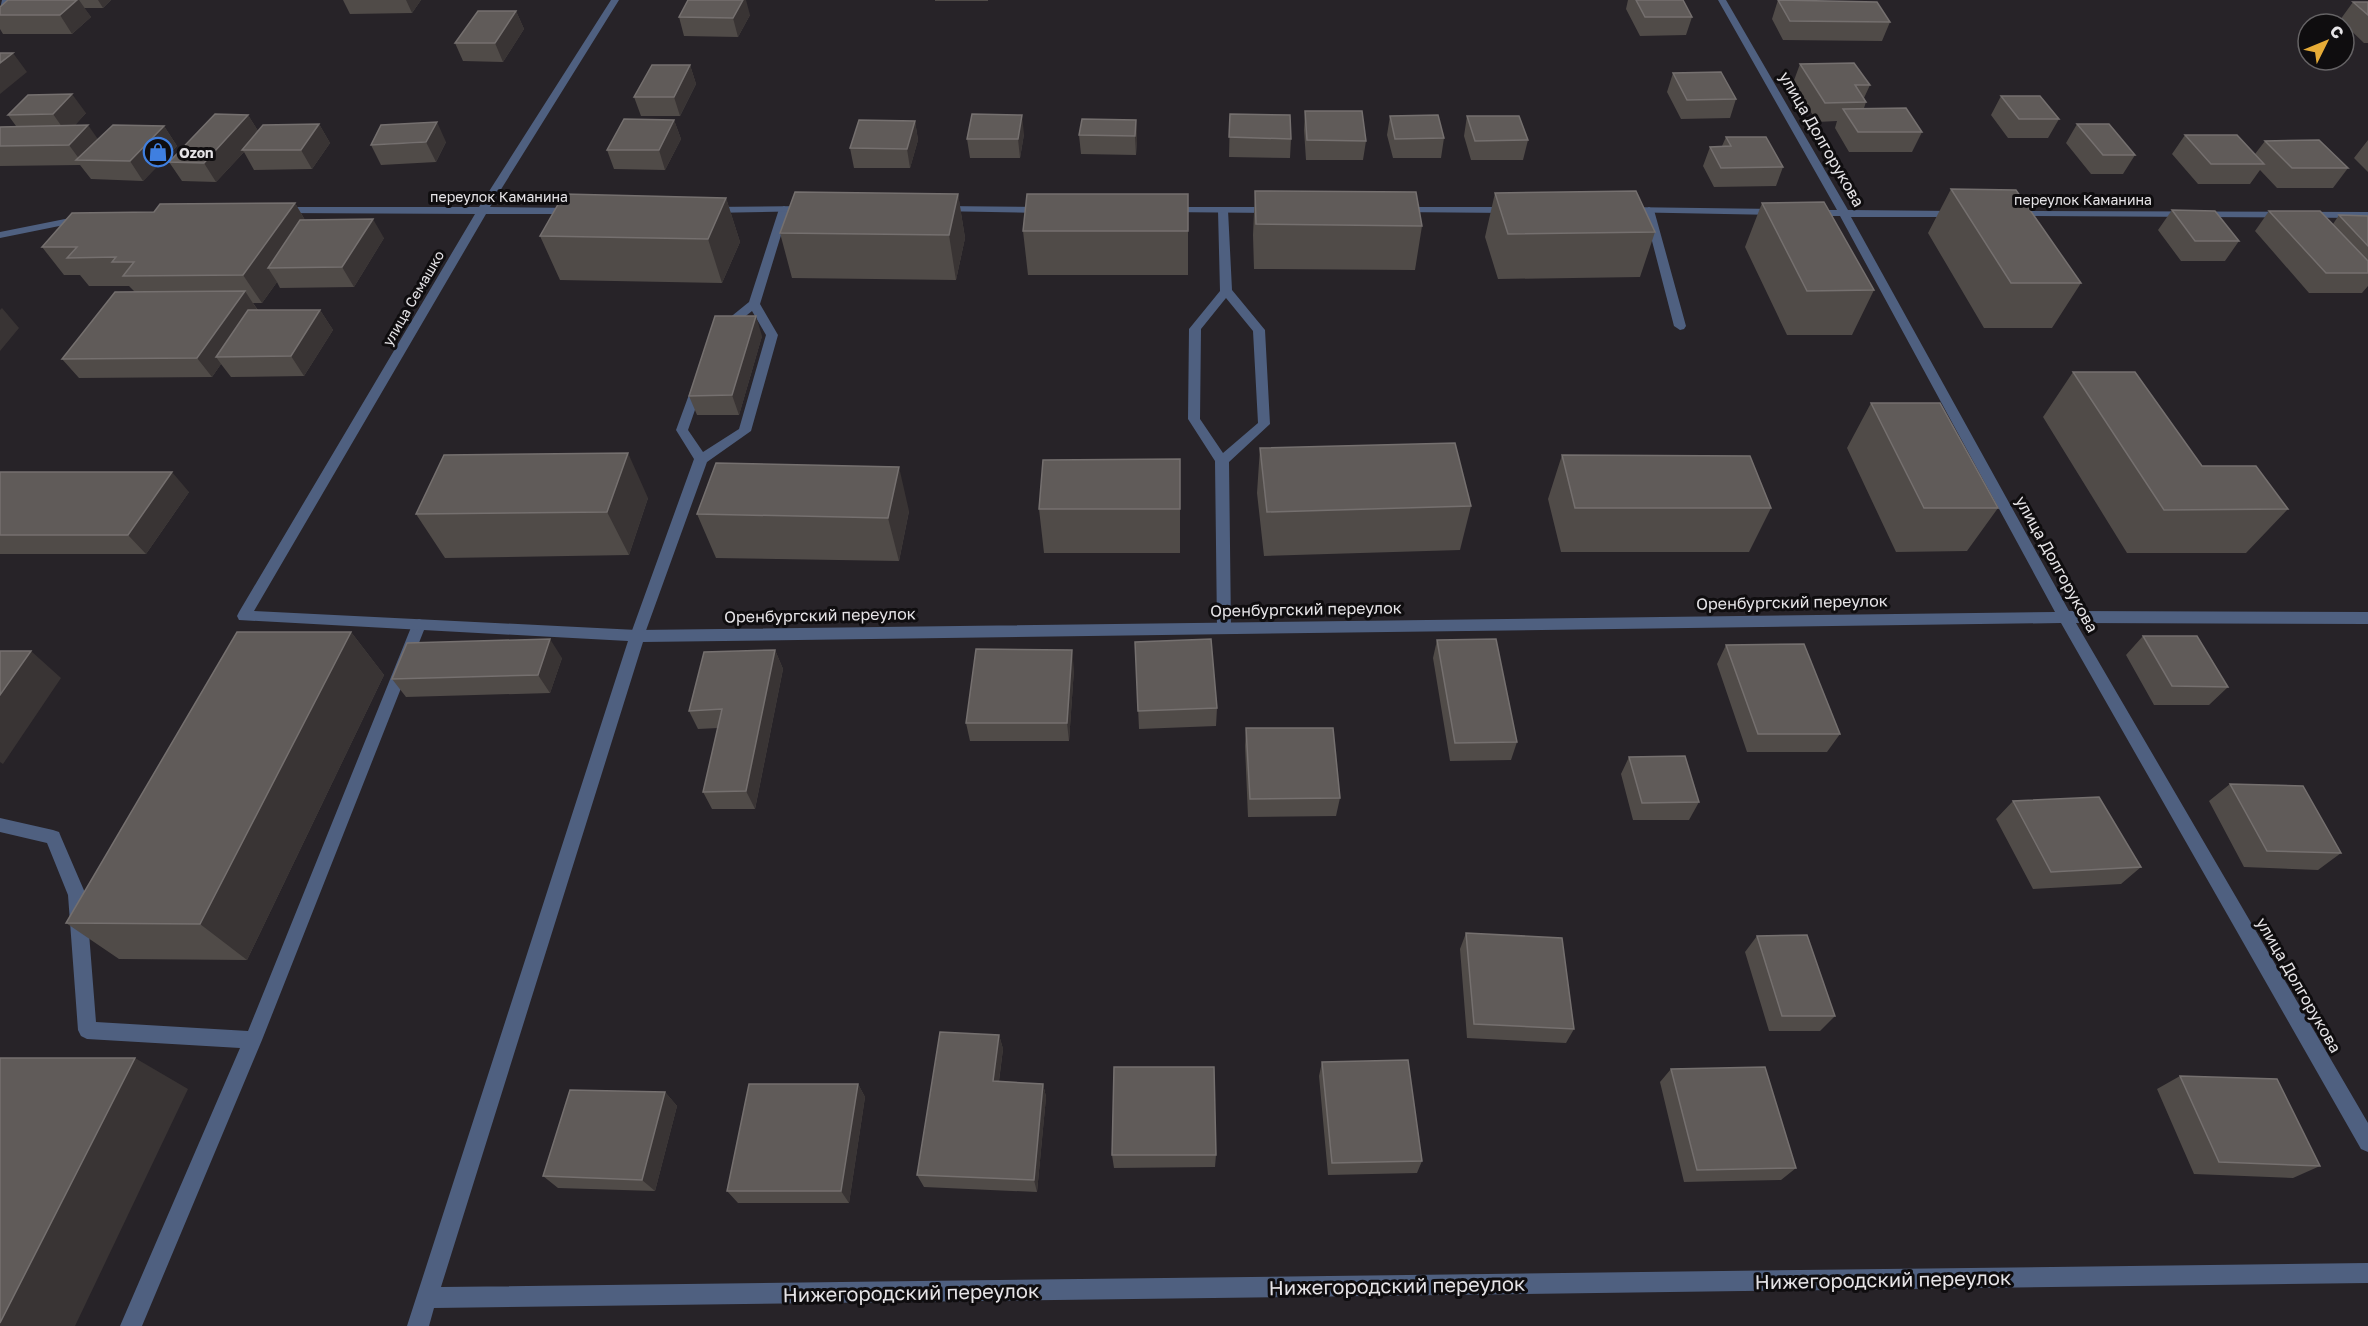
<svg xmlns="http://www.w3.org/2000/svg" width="2368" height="1326" font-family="'Golos Text',sans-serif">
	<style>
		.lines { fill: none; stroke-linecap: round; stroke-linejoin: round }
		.lane { fill: #4f6080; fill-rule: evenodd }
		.street { fill: #4f6080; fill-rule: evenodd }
		.wall { fill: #504b48 }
		.shaded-wall { fill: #393434 }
		.building { fill: #605b59; stroke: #75706f; stroke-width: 1.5 }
		.labels { text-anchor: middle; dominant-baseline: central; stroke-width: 6; stroke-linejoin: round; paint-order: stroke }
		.far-poi-label { font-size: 14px; font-weight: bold; fill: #e6e4e7; stroke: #0f0d0f; text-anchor: start }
		.far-street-label { font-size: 14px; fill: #e6e4e7; stroke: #0f0d0f }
		.street-label { font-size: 16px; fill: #e6e4e7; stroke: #0f0d0f }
		.near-street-label { font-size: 20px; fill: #e6e4e7; stroke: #0f0d0f }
	</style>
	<rect width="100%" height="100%" fill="#272328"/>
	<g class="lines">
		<path class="lane" d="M784 206 789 209 760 304 778 335 751 431 707 462 644 636 642 640H632L630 636 694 459 676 430 694 381 698 380 704 384 688 430 703 452 739 429 766 335 752 311 727 331 723 332 717 328 749 302 779 209Z
			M1223 207 1228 210 1232 290 1265 330 1270 424 1229 462 1231 628 1229 632H1219L1217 628 1215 461 1188 419 1189 329 1220 291 1218 210ZM1226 298 1253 331 1258 423 1223 453 1200 419 1201 329Z
			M1649 207 1654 210 1686 326 1684 329 1680 330 1674 326 1644 210Z
			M419 619 424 621 426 625 262 1040 142 1326H120L240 1048 87 1039 81 1036 78 1030 68 895 47 843 0 832V818L53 830 59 832 61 837 86 895 96 1022 248 1031 412 625 414 621Z"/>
		<path class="street" d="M2 0H11L0 9Z
			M611 0H619L490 207 574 208 579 211 574 214H486L254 611 637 630 2055 612 1840 216H1810L1805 213 1810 210H1837L1718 0H1726L1848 210 1957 211 1962 214 1957 217H1851L2069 611 2368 612V624L2076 623 2368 1123V1152L2361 1149 2061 623 643 642 441 1287 2368 1263V1283L434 1308 429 1326H407L628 641 239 620 237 616 239 612 475 214 280 213 275 210 280 207H479Z
			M808 206 812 207V211L709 213 704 210 709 207Z
			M940 206 1045 207 1050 210 1045 213 936 211V207Z
			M1168 207H1273L1278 210 1273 213 1164 212 1163 210Z
			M1399 207H1510L1515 210 1510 213 1395 212 1394 210Z
			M1624 207 1777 209 1782 212 1777 215 1620 212 1619 210Z
			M2014 211 2368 212V218L2010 216 2009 214Z
			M85 215 89 216V220L0 238V232Z"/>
	</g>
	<path class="wall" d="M8 0H111L103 8H84L91 17 72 34H3L0 29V7Z
		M343 0H421L412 13 350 14Z
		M935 0H988V1H935Z
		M1628 0H1683L1692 17 1686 35 1640 36 1626 9Z
		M1778 0 1890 22 1882 41 1783 40 1772 19Z
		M2353 2H2368V43H2364L2340 20Z
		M516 11 524 29 503 62 463 61 455 43Z
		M750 15 738 37 684 36 679 17Z
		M1800 64 1870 85 1864 98 1866 102 1864 108 1922 132 1912 152H1849L1835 128 1837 121 1817 122 1793 83Z
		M690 65 696 84 680 116H641L634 97Z
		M1673 73 1736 99 1730 118 1681 119 1667 92Z
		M2001 96 2059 119 2048 138H2008L1991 115Z
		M1305 111 1366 141 1363 160H1306L1304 130Z
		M86 113 74 126 98 140 164 126 177 146 143 181 91 179 80 165 0 166V127L16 126 8 115Z
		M1230 114 1291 139 1290 158 1229 157Z
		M248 115 258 131 319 124 330 143 312 169 254 170 244 152 216 182 182 181 169 162Z
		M1390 116 1444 138 1441 158H1393L1387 135Z
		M1467 116 1528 140 1523 160H1471L1464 136Z
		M674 120 681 139 665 170 614 169 607 150Z
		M1136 120 1137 140 1136 155 1081 154 1079 135Z
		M915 121 918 140 910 168H854L850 148Z
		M2077 124 2135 155 2123 174H2091L2066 143Z
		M1024 134 1020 158H970L967 139Z
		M2185 135 2255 154 2265 141 2348 168 2333 188H2277L2260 170 2250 184H2198L2172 154Z
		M1726 137 1783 167 1776 186 1714 187 1703 166 1710 147 1722 146Z
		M2368 140V172L2354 158Z
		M446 142 436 162 381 165 371 145Z
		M1951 189 2081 283 2052 328H1984L1928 233Z
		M1255 191 1422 226 1415 270 1254 269 1253 235Z
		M1495 193 1655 232 1640 277 1498 279 1485 237Z
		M958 194 965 238 956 280 792 278 780 233Z
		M726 198 740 242 722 283 560 280 540 236Z
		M295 203 305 220 384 238 354 287 280 288 277 282 262 303H253L258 310H320L333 330 304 376 231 377 221 364 212 377 79 378 62 359 135 292 129 286H89L80 275H64L42 247 154 212Z
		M1762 203 1874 290 1852 335H1787L1745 247Z
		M2172 210 2239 241 2225 261H2181L2158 230Z
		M2269 211 2333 224 2339 215 2368 216V286L2362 293H2309L2255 231Z
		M1023 231H1188V275H1028Z
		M762 336 739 415H697L689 396Z
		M2073 372 2202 466 2288 509 2246 553H2127L2043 417Z
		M1871 403 1998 508 1967 551 1896 552 1847 448Z
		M1260 448 1471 506 1460 550 1264 556 1257 493Z
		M1562 455 1771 508 1749 552H1561L1548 499Z
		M1180 459V553H1044L1039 509Z
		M0 472 189 492 146 554H0Z
		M648 498 629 555 445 558 416 514Z
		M909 511 899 561 716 558 697 514Z
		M351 632 384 675 247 960 119 959 66 923Z
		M2143 636 2228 687 2209 705H2154L2126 655Z
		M1437 640 1517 742 1511 760 1450 761 1433 658Z
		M1135 642 1217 708 1216 726 1139 729Z
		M1726 645 1840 734 1827 752H1747L1717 664Z
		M775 650 783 669 755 809H712L703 792 718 728 698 729 689 711Z
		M562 658 550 693 406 697 392 679Z
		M1074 669 1069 741H970L966 723Z
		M1246 728 1340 798 1336 816 1248 817 1245 746Z
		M1629 757 1699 802 1689 820H1633L1621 774Z
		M2230 784 2341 853 2318 870 2244 867 2209 801Z
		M2013 801 2141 867 2121 884 2033 889 1996 819Z
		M1466 933 1574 1029 1566 1043 1467 1038 1460 949Z
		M1757 936 1835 1016 1820 1031H1769L1745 952Z
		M999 1035 1003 1049 999 1081 1043 1084 1046 1097 1037 1192 924 1187 917 1175Z
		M1322 1062 1422 1161 1417 1173 1328 1175 1319 1076Z
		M1671 1069 1796 1168 1781 1180 1684 1182 1660 1082Z
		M2180 1076 2320 1166 2293 1178 2194 1174 2157 1089Z
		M858 1084 865 1097 849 1203H738L727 1191Z
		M665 1092 677 1106 655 1191 558 1188 543 1176Z
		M1112 1155H1216L1215 1167 1114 1168Z"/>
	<path class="shaded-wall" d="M77 0H79L91 17 72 34 60 15Z
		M98 0H111L103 8Z
		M406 0H421L412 13Z
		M743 0H746L750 15 738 37 733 18Z
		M516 11 524 29 503 62 495 43Z
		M13 53 27 72 0 94V63Z
		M690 65 696 84 680 116 674 97Z
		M72 94 86 113 67 134 53 114Z
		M248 115 260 134 242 150 244 152 216 182 204 163Z
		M1022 115 1024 134 1020 158 1018 139Z
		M674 120 681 139 665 170 659 150Z
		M1136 120 1137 140 1136 155 1135 136Z
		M915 121 918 140 910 168 907 149Z
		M437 122 446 142 436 162 426 142Z
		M319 124 330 143 312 169 301 150Z
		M88 125 102 145 80 160 69 145Z
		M164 126 177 146 143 181 130 161Z
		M958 194 965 238 956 280 949 235Z
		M726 198 740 242 722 283 708 239Z
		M295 203 311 231 268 268 277 282 262 303 243 275Z
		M373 219 384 238 354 287 342 267Z
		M245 291 258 311 216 357 221 364 212 377 197 358Z
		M2 308 19 328 0 351V310Z
		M320 310 333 330 304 376 291 356Z
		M756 316 762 336 739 415 732 395Z
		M628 453 648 498 629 555 607 512Z
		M899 467 909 511 899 561 888 518Z
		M172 472 189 492 146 554 128 535Z
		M351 632 384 675 247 960 200 924Z
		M550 639 562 658 550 693 538 675Z
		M775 650 783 669 755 809 746 791Z
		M1072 650 1074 669 1069 741 1067 723Z
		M31 651 61 678 3 764 0 762V695Z
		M999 1035 1003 1049 997 1095 993 1081Z
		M135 1058 188 1089 75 1326H0V1323Z
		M858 1084 865 1097 849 1203 841 1191Z
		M1043 1084 1046 1097 1037 1192 1034 1180Z
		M665 1092 677 1106 655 1191 642 1180Z"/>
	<path class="building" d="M8 0H77L60 15H0V7Z
		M688 0H743L733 18 679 17Z
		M1636 0H1683L1692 17H1645Z
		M1778 0 1877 2 1890 22 1790 21Z
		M2353 2H2368V15Z
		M478 11H516L495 43H455Z
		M0 53H13L0 63Z
		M1854 63 1870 85H1855L1866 102 1825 103 1800 64Z
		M652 65H690L674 97H634Z
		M1721 72 1736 99 1687 100 1673 73Z
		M72 94 53 114 8 115 28 95Z
		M2001 96H2040L2059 119H2019Z
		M1906 108 1922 132H1858L1843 109Z
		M1305 111H1362L1366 141 1307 140Z
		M215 114 248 115 204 163 169 162Z
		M972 114 1022 115 1018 139H967Z
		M1230 114 1290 115 1291 139 1229 137Z
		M1438 115 1444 138 1395 139 1390 116Z
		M1467 116H1519L1528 140 1475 141Z
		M624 119 674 120 659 150H607Z
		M1082 119 1136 120 1135 136 1079 135Z
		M859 120 915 121 907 149 850 148Z
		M437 122 426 142 371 145 381 125Z
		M319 124 301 150H242L263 125Z
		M2077 124H2109L2135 155H2103Z
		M88 125 69 145 0 146V127Z
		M113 125 164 126 130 161 76 160Z
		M2185 135H2237L2264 164H2211Z
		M1726 137H1766L1783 167 1721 168 1710 147 1731 146Z
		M2319 140 2348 168H2292L2265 141Z
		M1951 189 2016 190 2081 283H2011Z
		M1255 191 1416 192 1422 226 1256 224Z
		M1636 191 1655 232 1508 234 1495 193Z
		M795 192 958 194 949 235 780 233Z
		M564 194 726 198 708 239 540 236Z
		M1027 194H1188V231H1023Z
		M1824 202 1874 290 1807 291 1762 203Z
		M295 203 243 275 123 276 134 262H112L116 257 67 258 77 247H42L72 213 154 212 160 204Z
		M2172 210 2215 211 2239 241H2195Z
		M2269 211H2320L2368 261V273H2326Z
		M2339 215 2368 216V246Z
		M373 219 342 267 268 268 300 220Z
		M245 291 197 358 62 359 115 292Z
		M248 310H320L291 356 216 357Z
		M715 316H756L732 395 689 396Z
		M2073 372H2135L2202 466H2256L2288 509 2164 510Z
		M1871 403H1940L1998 508H1924Z
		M1455 443 1471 506 1267 512 1260 448Z
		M628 453 607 512 416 514 444 455Z
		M1562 455 1750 456 1771 508H1575Z
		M1180 459V509H1039L1043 460Z
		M716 463 899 467 888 518 697 514Z
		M0 472H172L128 535H0Z
		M237 632H351L200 924 66 923Z
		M2143 636H2197L2228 687 2172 686Z
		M550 639 538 675 392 679 407 643Z
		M1211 639 1217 708 1138 711 1135 642Z
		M1496 639 1517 742 1455 743 1437 640Z
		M1804 644 1840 734H1758L1726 645Z
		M976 649 1072 650 1067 723H966Z
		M775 650 746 791 703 792 722 709 689 711 704 652Z
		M0 651H31L0 695Z
		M1246 728H1333L1340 798 1250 799Z
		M1685 756 1699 802 1642 803 1629 757Z
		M2230 784 2303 786 2341 853 2267 851Z
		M2099 797 2141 867 2051 872 2013 801Z
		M1466 933 1562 938 1574 1029 1474 1024Z
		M1807 935 1835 1016H1782L1757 936Z
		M940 1032 999 1035 993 1081 1043 1084 1034 1180 917 1175Z
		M0 1058H135L0 1323Z
		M1408 1060 1422 1161 1332 1163 1322 1062Z
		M1114 1067H1214L1216 1155H1112Z
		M1765 1067 1796 1168 1697 1170 1671 1069Z
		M2180 1076 2277 1079 2320 1166 2219 1162Z
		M749 1084H858L841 1191H727Z
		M570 1090 665 1092 642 1180 543 1176Z"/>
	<defs>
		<g id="shop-ring" transform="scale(1.5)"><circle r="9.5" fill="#0f0d0f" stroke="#3f7fe0" stroke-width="1.5"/><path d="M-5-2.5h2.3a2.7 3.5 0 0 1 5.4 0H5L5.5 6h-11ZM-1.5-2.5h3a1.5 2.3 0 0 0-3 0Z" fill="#3f7fe0"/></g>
	</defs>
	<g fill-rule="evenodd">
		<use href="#shop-ring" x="158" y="152"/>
	</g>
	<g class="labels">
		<g class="far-poi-label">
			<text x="179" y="152">Ozon</text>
		</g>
		<g class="far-street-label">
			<text x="499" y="196">переулок Каманина</text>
			<text x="2083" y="199">переулок Каманина</text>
			<text transform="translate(413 298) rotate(-60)">улица Семашко</text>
		</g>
		<g class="street-label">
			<text transform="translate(1822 139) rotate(60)">улица Долгорукова</text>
			<text transform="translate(2057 564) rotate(61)">улица Долгорукова</text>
			<text transform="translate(1792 602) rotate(-1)">Оренбургский переулок</text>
			<text transform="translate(1306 609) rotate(-1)">Оренбургский переулок</text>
			<text transform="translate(820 615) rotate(-1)">Оренбургский переулок</text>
			<text transform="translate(2299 985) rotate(60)">улица Долгорукова</text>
		</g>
		<g class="near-street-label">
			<text transform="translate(1883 1279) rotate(-1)">Нижегородский переулок</text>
			<text transform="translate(1397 1285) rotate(-1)">Нижегородский переулок</text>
			<text transform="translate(911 1292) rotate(-1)">Нижегородский переулок</text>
		</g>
	</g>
	<g transform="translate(2326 42) rotate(47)"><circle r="28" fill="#0f0d0f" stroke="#656365" stroke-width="1.5"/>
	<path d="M0-4.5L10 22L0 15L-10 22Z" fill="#e7ac37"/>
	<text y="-9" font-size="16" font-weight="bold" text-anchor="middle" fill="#e6e4e7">С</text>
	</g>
</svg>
